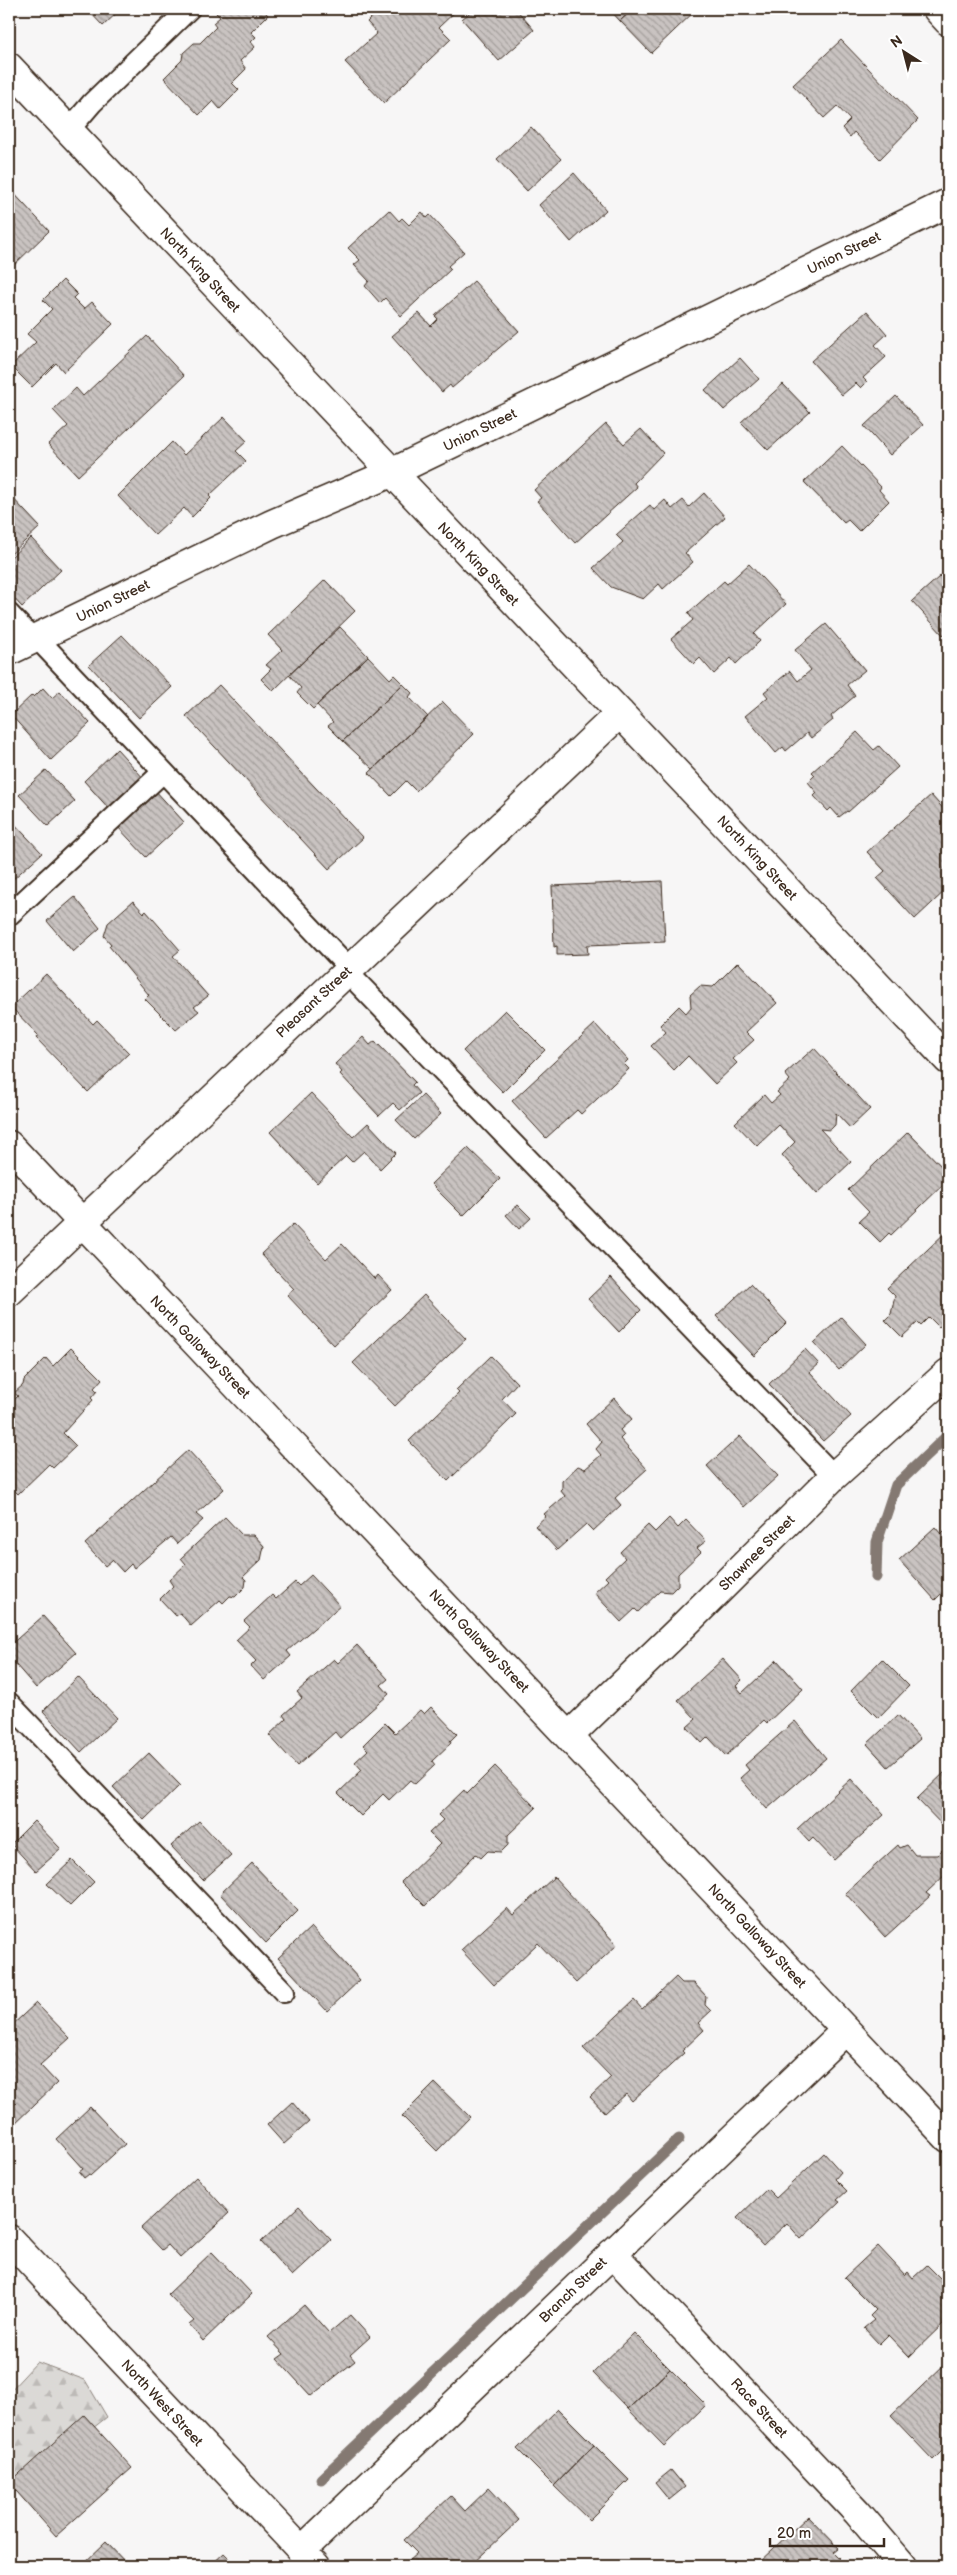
<svg xmlns="http://www.w3.org/2000/svg" width="957" height="2575" font-family="'Balsamiq Sans',sans-serif">
	<style>
		.forest { fill: url(#forest-firs); stroke: #8b827a }
		.lines { fill: none; stroke-linecap: round; stroke-linejoin: round }
		.stream { stroke: #847972; stroke-width: 11 }
		.building { fill: url(#building-back-hatch); stroke: #3b2a1e }
		.service-casing { stroke: #3b2a1e; stroke-width: 24 }
		.minor-casing { stroke: #3b2a1e; stroke-width: 31 }
		.trunk-casing { stroke: #3b2a1e; stroke-width: 31 }
		.service { stroke: #fff; stroke-width: 20 }
		.minor { stroke: #fff; stroke-width: 28 }
		.trunk { stroke: #fff; stroke-width: 28 }
		.labels { text-anchor: middle; dominant-baseline: central; stroke-width: 4; stroke-linejoin: round; paint-order: stroke }
		.street-label { font-size: 14px; fill: #3b2a1e; stroke: #fff }
	</style>
	<defs>
		<pattern id="forest-firs" width="22" height="20" patternUnits="userSpaceOnUse" patternTransform="scale(1.25)"><rect width="22" height="20" fill="#dbd9d6"/><path d="M5 1l3.5 6h-7zM16 11l3.5 6h-7z" fill="#bdbab7"/></pattern>
		<pattern id="building-back-hatch" width="6" height="6" patternUnits="userSpaceOnUse" patternTransform="scale(1.25)"><rect width="6" height="6" fill="#c9c3c1"/><path d="M-1 5l2 2M0 0l6 6M5-1l2 2" fill="none" stroke="#a49f9c"/></pattern>
	</defs>
	<rect width="100%" height="100%" fill="#f7f6f6"/>
	<filter id="ink" filterUnits="userSpaceOnUse"><feTurbulence type="fractalNoise" baseFrequency=".02" numOctaves="2"/><feDisplacementMap in="SourceGraphic" scale="10" xChannelSelector="R" yChannelSelector="G"/><feConvolveMatrix kernelMatrix="1 2 1 2 8 2 1 2 1" color-interpolation-filters="sRGB"/></filter>
	<g filter="url(#ink)">
		<path class="forest" d="M37 2362 85 2380 107 2417 9 2494V2392Z"/>
		<g class="lines">
			<path class="stream" d="M876 1577 877 1542 896 1485 947 1436
				M321 2479 679 2139"/>
		</g>
		<path class="building" d="M87 9H121L103 26Z
			M220 9H262L268 15 251 32 256 37 251 42 255 47 240 61 246 69 232 83 239 90 220 109 213 101 199 115 164 78 182 60 183 53 194 43H200L216 27 213 23 220 17 216 13Z
			M380 9H392L396 14 402 9H458L439 27 451 39 384 103 345 62 377 33 367 22Z
			M474 9H516L534 30 499 61 462 19Z
			M609 9H633L620 21Z
			M633 9H697L651 53 620 21Z
			M841 40 918 120 880 159 854 132 850 137 842 128 850 120 837 106 824 118 793 85Z
			M531 127 561 159 527 191 497 159Z
			M574 173 606 210 571 242 539 205Z
			M9 188 49 231 9 270Z
			M389 210 399 221 402 218 409 225 422 212 427 218 430 215 464 252 448 266 451 269 401 316 385 298 380 303 365 286 369 281 354 265 360 260 348 248Z
			M63 280 77 294 73 298 84 309 92 302 113 324 64 372 56 363 32 387 11 366 36 342 27 334 52 309 43 300Z
			M474 281 519 331 452 388 450 385 442 392 392 336 419 313 431 326 438 319 435 316Z
			M867 311 887 334 875 345 886 357 863 378 867 382 861 388 856 383 842 395 811 361Z
			M147 336 184 376 78 476 48 444 68 426 53 410 76 388 83 396Z
			M740 358 759 379 724 410 705 390Z
			M783 384 810 412 768 450 741 422Z
			M896 396 923 425 890 455 864 426Z
			M224 417 247 441 236 451 246 461 209 496 211 498 192 517 184 508 155 535 118 496 172 442 184 455Z
			M606 424 624 444 641 429 663 453 634 483 637 487 575 543 537 501 541 498 534 490Z
			M842 446 881 487 879 490 889 501 859 531 848 520 844 523 804 482Z
			M704 493 725 517 685 553 693 562 663 589 659 584 643 599 611 587 593 568 623 542 616 535 650 505 654 510 665 500 672 509 683 500 689 507Z
			M9 494 40 527 9 556Z
			M31 538 61 570 22 607 9 593V559Z
			M749 564 786 604 754 634 760 641 736 664 731 658 714 674 700 658 694 664 671 639 693 620 688 613 724 581 727 584Z
			M948 569V630L943 635 912 601Z
			M325 580 355 611 273 691 261 679 271 669 266 665 282 650 268 635Z
			M826 624 865 670 847 685 855 696 831 716 833 720 811 738 807 733 786 751 783 747 776 753 745 716 768 697 764 692 790 671 798 681 811 670 795 650Z
			M340 627 368 656 313 709 297 693 301 688 289 675Z
			M122 635 172 687 139 718 89 665Z
			M368 656 390 679 394 675 403 684 343 741 328 726 333 722 317 705Z
			M403 684 412 693 409 697 428 717 373 769 343 741Z
			M219 685 363 838 329 869 186 716Z
			M43 688 52 698 60 691 90 723 51 760 11 715 32 695 34 697Z
			M443 702 474 734 416 791 406 781 391 796 369 773Z
			M857 732 874 750 879 746 898 767 848 812 847 811 839 817 831 808 828 811 814 796 817 793 808 782 815 775 812 772Z
			M117 749 145 780 111 811 84 781Z
			M46 770 75 801 48 826 19 795Z
			M154 789 184 822 146 857 116 825Z
			M931 795 948 814V888L915 919 877 878 885 871 867 852Z
			M9 818 42 853 11 881 9 879Z
			M662 881 665 942 587 945 588 954 557 955V946L554 947 552 886Z
			M75 897 100 928 73 952 47 921Z
			M133 901 144 913 146 911 180 950 173 956 208 996 194 1007 199 1011 176 1030 145 999 149 995 109 946 111 944 104 936 108 923Z
			M738 962 777 1003 746 1032 754 1040 733 1059 737 1063 715 1084 688 1056 674 1070 651 1046 666 1032 660 1025 679 1006 686 1013 691 1007 690 995 700 986 713 987Z
			M46 974 93 1024 97 1020 129 1053 88 1092 36 1038 38 1035 11 1007Z
			M505 1010 545 1050 503 1092 463 1051Z
			M595 1024 628 1060 624 1064 629 1069 581 1114 577 1110 546 1138 512 1101Z
			M363 1037 370 1045 375 1041 415 1082 412 1085 419 1093 400 1110 393 1103 379 1116 340 1074 342 1072 335 1064Z
			M814 1048 870 1109 850 1128 836 1113 835 1125 830 1130 820 1129 851 1162 817 1194 782 1155 795 1142 779 1125 757 1146 735 1123 764 1095 771 1103 780 1095 777 1092 790 1080 785 1074Z
			M311 1093 353 1137 368 1123 396 1153 380 1169 364 1151 352 1162 346 1156 317 1183 270 1132Z
			M423 1095 441 1114 414 1139 396 1120Z
			M908 1132 948 1173V1180L891 1235 889 1233 880 1242 859 1221 869 1212 848 1190Z
			M468 1148 500 1179 463 1216 431 1184Z
			M518 1205 531 1218 519 1229 506 1215Z
			M293 1224 326 1259 342 1244 375 1279 378 1275 392 1290 334 1345 287 1295 294 1289 261 1254Z
			M948 1230V1319L939 1327 929 1317 921 1325 918 1322 902 1337 885 1320 891 1314 895 1296 887 1288Z
			M611 1277 641 1310 619 1332 588 1299Z
			M750 1284 787 1323 754 1356 716 1316Z
			M424 1295 466 1339 395 1406 353 1363Z
			M841 1317 866 1344 839 1370 814 1343Z
			M71 1348 102 1379 94 1388 97 1391 91 1398 93 1400 63 1433 76 1446 53 1468 49 1464 18 1494 9 1485V1420L11 1418 9 1415V1405L18 1396 14 1393 23 1385 24 1380 46 1358 53 1366Z
			M805 1349 819 1364 810 1372 851 1416 823 1441 769 1384Z
			M491 1356 517 1383 502 1399 516 1414 448 1481 409 1441 459 1393 456 1390Z
			M614 1398 632 1419 620 1430 624 1435 620 1439 647 1469 615 1498 621 1505 593 1531 586 1524 557 1550 535 1526 546 1516 544 1514 565 1496 560 1490 562 1488V1481L578 1466 585 1469 601 1455 596 1449 602 1442 586 1424Z
			M740 1436 778 1476 744 1507 707 1466Z
			M188 1450 224 1489 196 1514 203 1520 177 1544 171 1537 134 1568 131 1564 123 1572 112 1560 105 1566 85 1544Z
			M225 1517 242 1535H254L264 1546 261 1560 243 1577 246 1580 245 1587 235 1597 230 1596 223 1603 220 1600 191 1626 180 1613 176 1616 160 1599 173 1586 169 1580 186 1564 181 1558Z
			M669 1518 678 1528 686 1520 706 1541 697 1548 701 1552 678 1574V1585L671 1592 660 1591 638 1612 635 1609 621 1622 594 1593 608 1580 605 1577 625 1558 620 1552 648 1525 655 1532Z
			M935 1527 941 1534 948 1527V1587L935 1600 899 1560Z
			M311 1575 340 1606 287 1651 291 1656 264 1680 251 1666 256 1661 236 1640 250 1627 244 1621 272 1595 276 1599 295 1582 299 1586Z
			M43 1616 76 1653 36 1688 9 1657V1646Z
			M357 1645 388 1679 381 1685 389 1694 340 1738 335 1732 297 1766 269 1735 286 1719 283 1715 302 1698 297 1692 334 1659 338 1663Z
			M723 1659 742 1680 736 1686 742 1693 777 1660 803 1689 767 1723 764 1720 726 1756 708 1737 702 1743 687 1727 696 1719 678 1700Z
			M882 1659 909 1686 878 1718 851 1691Z
			M78 1677 117 1718 81 1752 43 1711Z
			M431 1707 457 1734 450 1741 451 1743 432 1761 435 1765 415 1784 410 1780 389 1800 383 1794 361 1816 338 1793 362 1770 355 1762 368 1750 363 1745 385 1723 395 1733 420 1710 424 1714Z
			M898 1715 920 1739 888 1767 867 1744Z
			M795 1721 826 1758 767 1809 740 1778 749 1770 745 1765Z
			M149 1753 180 1785 144 1820 113 1787Z
			M495 1766 536 1808 508 1835V1845L501 1852 488 1851 481 1858 476 1854 425 1906 401 1882 440 1844 429 1833 443 1820 438 1815 464 1790 467 1794Z
			M948 1769V1829L947 1830 917 1799Z
			M851 1779 884 1815 834 1860 813 1838 809 1842 797 1829Z
			M34 1821 61 1849 36 1871 11 1844Z
			M199 1821 231 1855 203 1880 171 1846Z
			M898 1845 900 1848 907 1845 915 1855H937L942 1850 948 1856V1872L926 1893 930 1896 885 1937 845 1893Z
			M72 1860 94 1882 70 1906 47 1884Z
			M252 1863 298 1911 266 1943 220 1894Z
			M554 1877 617 1945 576 1983 538 1943 494 1985 461 1950 507 1908 513 1915Z
			M311 1927 360 1980 327 2011 278 1958Z
			M676 1977 682 1983H694L706 1996 705 2005 711 2011 698 2023 704 2030 682 2051 684 2053 632 2101 626 2094 605 2113 590 2097 611 2077 583 2048 634 2000 642 2009Z
			M36 2003 70 2038 40 2065 57 2083 12 2126 9 2123V2028Z
			M435 2083 470 2117 437 2151 402 2116Z
			M292 2102 309 2122 284 2144 267 2125Z
			M90 2107 125 2144 90 2176 89 2174 84 2178 79 2172 83 2169 56 2139Z
			M824 2153 841 2172 835 2179 847 2191 837 2200 840 2202 801 2239 787 2223 763 2246 737 2218 767 2189 776 2198Z
			M196 2177 229 2213 180 2258 168 2245 162 2250 141 2228Z
			M299 2206 331 2240 292 2276 261 2242Z
			M878 2246 905 2275 908 2272 913 2278 927 2265 948 2286V2319L909 2357 888 2335 879 2344 864 2328 874 2320 870 2316 876 2310 844 2278Z
			M212 2252 252 2294 203 2341 189 2325 194 2321 168 2294Z
			M304 2305 329 2333 350 2315 370 2337 350 2355 355 2361 311 2396 277 2359 284 2354 268 2337Z
			M634 2333 670 2369 628 2409 593 2373Z
			M948 2361V2445L933 2460 891 2416Z
			M670 2369 706 2405 664 2446 628 2409Z
			M558 2409 594 2445 554 2486 517 2449Z
			M84 2415 132 2468 56 2536 9 2483Z
			M594 2445 629 2480 589 2520 554 2486Z
			M671 2470 685 2487 669 2500 655 2483Z
			M489 2488 519 2520 470 2566H411L407 2562 417 2553 404 2540 451 2496 465 2511Z
			M808 2516 839 2548 834 2552 840 2558 831 2566H759L757 2564Z
			M106 2542 129 2566H81Z
			M224 2553 237 2566H210Z"/>
		<g class="lines">
			<g class="service-casing">
				<path id="service" d="M68 131 92 103 189 9
					M9 614 25 631 36 637 350 969 354 979 834 1476
					M9 915 163 772
					M9 1703 284 1992"/>
			</g>
			<g class="minor-casing">
				<path id="minor" d="M9 67 948 1060
					M9 651 272 524 391 473 948 203
					M9 1145 948 2138
					M9 1292 620 713
					M569 1736 676 1633 834 1476 948 1373
					M9 2239 316 2566
					M612 2253 857 2512 903 2566
					M301 2551 846 2030"/>
			</g>
			<g class="trunk-casing">
				<path id="trunk" d="M937 9 948 21"/>
			</g>
			<use href="#service" class="service"/>
			<use href="#minor" class="minor"/>
			<use href="#trunk" class="trunk"/>
		</g>
	</g>
	<g class="labels">
		<g class="street-label">
			<text transform="translate(844 253) rotate(-26)">Union Street</text>
			<text transform="translate(200 270) rotate(47)">North King Street</text>
			<text transform="translate(480 430) rotate(-26)">Union Street</text>
			<text transform="translate(478 564) rotate(46)">North King Street</text>
			<text transform="translate(113 601) rotate(-26)">Union Street</text>
			<text transform="translate(757 858) rotate(47)">North King Street</text>
			<text transform="translate(314 1002) rotate(-43)">Pleasant Street</text>
			<text transform="translate(200 1347) rotate(46)">North Galloway Street</text>
			<text transform="translate(757 1553) rotate(-45)">Shawnee Street</text>
			<text transform="translate(479 1641) rotate(46)">North Galloway Street</text>
			<text transform="translate(757 1936) rotate(47)">North Galloway Street</text>
			<text transform="translate(573 2290) rotate(-44)">Branch Street</text>
			<text transform="translate(162 2403) rotate(47)">North West Street</text>
			<text transform="translate(759 2408) rotate(47)">Race Street</text>
		</g>
	</g>
	<rect width="957" height="2575" fill="none" stroke="#fff" stroke-width="30"/>
	<rect x="15" y="15" width="927" height="2545" fill="none" stroke="#3b2a1e" stroke-width="2" filter="url(#ink)"/>
	<g transform="translate(904 52) rotate(324)" stroke="#ffffff" stroke-width="4" paint-order="stroke">
	<path d="M0-4L9 19L0 12L-9 19Z" fill="#3b2a1e"/>
	<text y="-8" font-size="14" font-weight="bold" text-anchor="middle" fill="#3b2a1e">N</text>
	</g>
	<path d="M770 2538v8h114v-8" fill="none" stroke="#3b2a1e" stroke-width="2.5"/>
	<text x="777" y="2538" font-size="15" fill="#3b2a1e" stroke="#ffffff" stroke-width="4" paint-order="stroke">20 m</text>
</svg>
